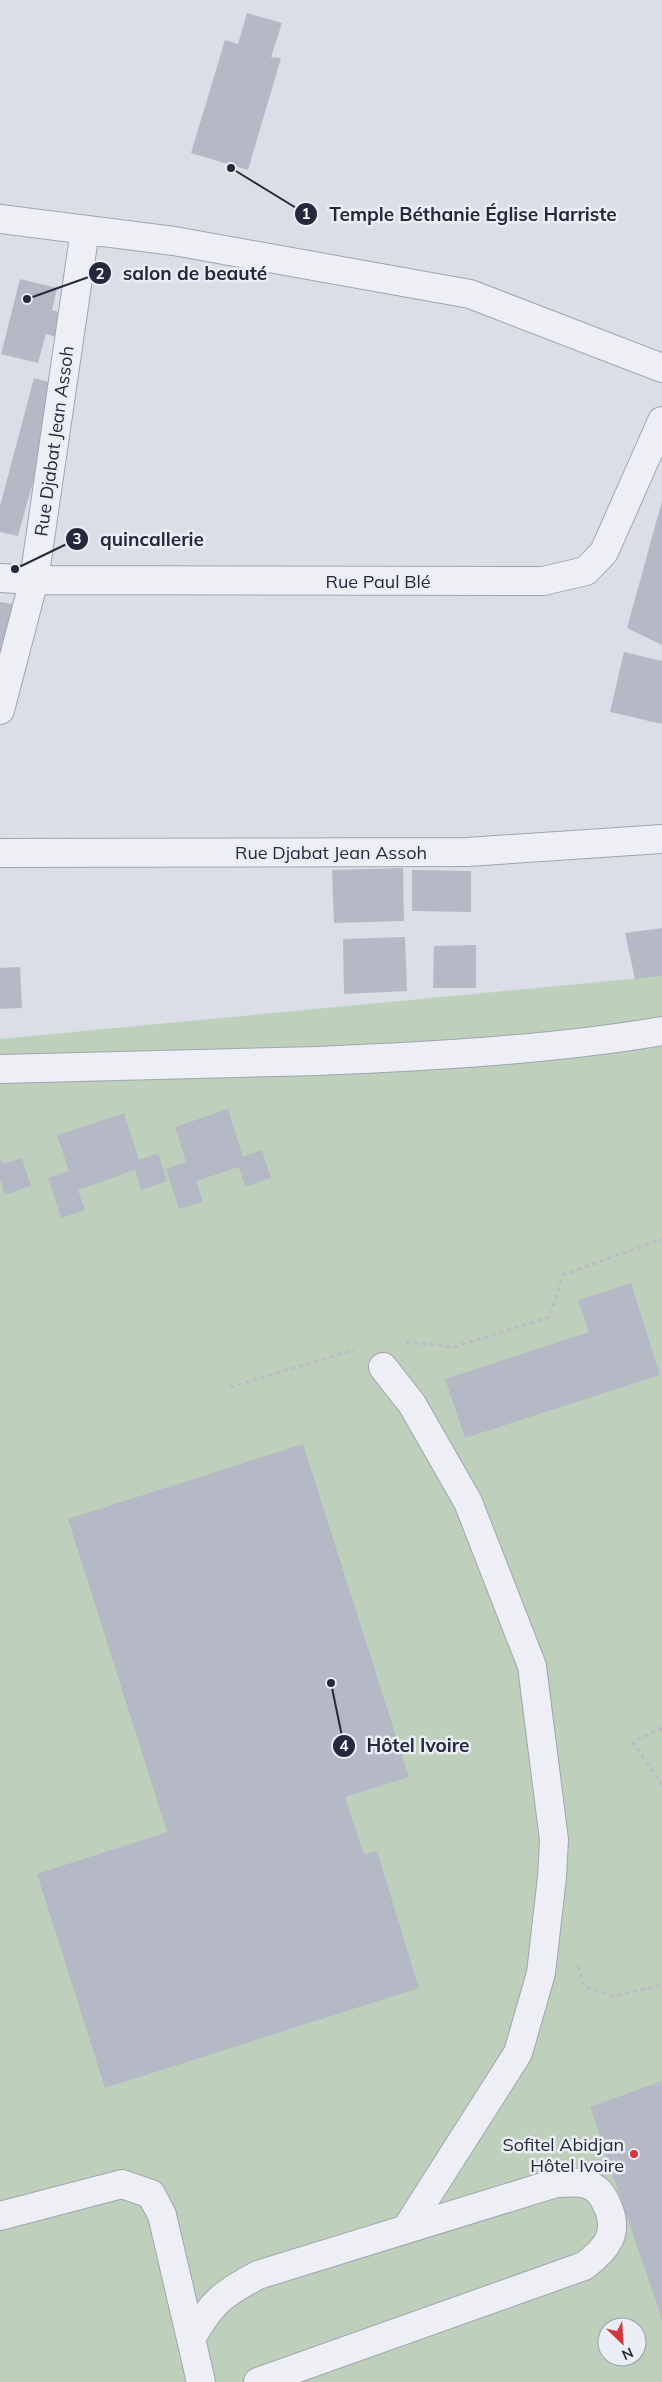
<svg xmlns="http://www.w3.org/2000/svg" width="662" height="2382" font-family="Mulish,sans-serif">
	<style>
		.green { fill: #bed0bb; fill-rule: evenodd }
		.building { fill: #b5b9c6 }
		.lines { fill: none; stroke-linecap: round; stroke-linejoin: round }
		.minor-casing { stroke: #a0a4b0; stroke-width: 30 }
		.path { stroke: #b9bcc4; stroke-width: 3; stroke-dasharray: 4 4; stroke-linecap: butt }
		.minor { stroke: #edeff4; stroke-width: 28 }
		.poi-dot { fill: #d3383e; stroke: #eaedf4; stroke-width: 2 }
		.labels { text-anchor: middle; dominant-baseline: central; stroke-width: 5; stroke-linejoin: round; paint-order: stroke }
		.street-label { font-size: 18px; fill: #242a3c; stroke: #eaedf4 }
		.poi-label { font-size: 18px; fill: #242a3c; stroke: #eaedf4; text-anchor: end }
		.leader { fill: none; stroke: #242a3c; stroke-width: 2 }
		.callout-dot { fill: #242a3c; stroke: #eaedf4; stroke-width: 2 }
		.mark-label { font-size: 15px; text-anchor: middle; font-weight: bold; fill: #fff }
		.callout-label { font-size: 19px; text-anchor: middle; font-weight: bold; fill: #242a3c; stroke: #eaedf4; stroke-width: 5; stroke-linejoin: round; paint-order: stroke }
	</style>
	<rect width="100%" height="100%" fill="#dbdee6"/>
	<path class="green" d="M662 976V2382H0V1039ZM607 2327H637V2357H607Z"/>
	<path class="building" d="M247 13 282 23 271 57 281 58 248 170 191 153 225 40 238 44Z
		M20 279 57 288 52 310 69 315 63 339 46 334 38 363 1 354Z
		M34 378 60 385 18 536 0 532V506Z
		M662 501V645L627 628Z
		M0 602 13 604 8 653H0Z
		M624 652 662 661V724L610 712Z
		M403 868 404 921 334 923 332 870Z
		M412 870 471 871V912L412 911Z
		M662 928V976L635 979 625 933Z
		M405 937 407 991 344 994 343 939Z
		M476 945V988H433L434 946Z
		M20 967 22 1008 0 1009V968Z
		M228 1109 243 1157 262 1150 271 1178 245 1187 239 1167 196 1181 203 1202 179 1209 166 1169 186 1162 175 1127Z
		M124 1113 139 1160 158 1153 167 1181 141 1190 135 1170 78 1190 85 1210 61 1218 48 1178 69 1171 57 1135Z
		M0 1157 3 1164 22 1158 31 1186 5 1195 0 1179Z
		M631 1283 660 1375 465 1438 445 1379 589 1332 578 1300Z
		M303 1444 409 1777 345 1797 364 1854 377 1851 419 1988 105 2088 37 1874 167 1832 68 1519Z
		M662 2081V2320L590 2107Z"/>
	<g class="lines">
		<g class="minor-casing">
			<path id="minor" d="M0 219 174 241 470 294 662 368
				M0 578 34 580 543 581 586 571 604 552 662 421
				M0 710 34 580 85 230
				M0 853 467 852 662 839
				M0 1069C106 1067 212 1064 318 1061 433 1056 549 1050 662 1031
				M383 1367 412 1404 468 1502 532 1666 554 1840 552 1877 541 1973 518 2053 406 2229
				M0 2216 122 2184 151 2194 162 2215 191 2339
				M201 2382 191 2339C211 2303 222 2294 258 2275L556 2183C565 2183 578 2181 586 2184 598 2188 602 2194 607 2205 620 2233 607 2249 584 2266L258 2382"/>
		</g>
		<path class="path" d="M406 1342 454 1347 550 1317 563 1275 662 1239
			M230 1387 354 1350
			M662 1728 633 1742 662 1785
			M578 1966 584 1986 613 1996 662 1985"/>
		<use href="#minor" class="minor"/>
	</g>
	<circle class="poi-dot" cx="634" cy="2154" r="5"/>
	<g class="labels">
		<g class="street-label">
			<text transform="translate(54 441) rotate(-82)">Rue Djabat Jean Assoh</text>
			<text x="378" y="581">Rue Paul Blé</text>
			<text x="331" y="852">Rue Djabat Jean Assoh</text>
		</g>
		<g class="poi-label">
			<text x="624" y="2144">Sofitel Abidjan<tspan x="624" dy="21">Hôtel Ivoire</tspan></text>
		</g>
	</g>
	<path class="leader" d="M231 168L306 214M27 299L100 273M15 569L77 539M331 1683L344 1746"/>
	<g class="callout-dot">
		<circle cx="231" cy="168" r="5"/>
		<circle cx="27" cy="299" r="5"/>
		<circle cx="15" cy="569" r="5"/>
		<circle cx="331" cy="1683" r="5"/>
		<circle cx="306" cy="214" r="12"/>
		<circle cx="100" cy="273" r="12"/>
		<circle cx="77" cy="539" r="12"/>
		<circle cx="344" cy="1746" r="12"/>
	</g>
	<g class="mark-label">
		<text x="306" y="219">1</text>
		<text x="100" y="279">2</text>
		<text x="77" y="544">3</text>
		<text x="344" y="1751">4</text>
	</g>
	<g class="callout-label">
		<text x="473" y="221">Temple Béthanie Église Harriste</text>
		<text x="195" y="280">salon de beauté</text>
		<text x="152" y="546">quincallerie</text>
		<text x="418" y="1752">Hôtel Ivoire</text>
	</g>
	<g transform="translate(622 2342) rotate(155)"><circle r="24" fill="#eaedf4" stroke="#9b9faa"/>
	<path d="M0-4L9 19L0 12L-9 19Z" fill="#d3383e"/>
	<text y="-8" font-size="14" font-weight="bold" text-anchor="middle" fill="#242a3c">N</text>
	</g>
</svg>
